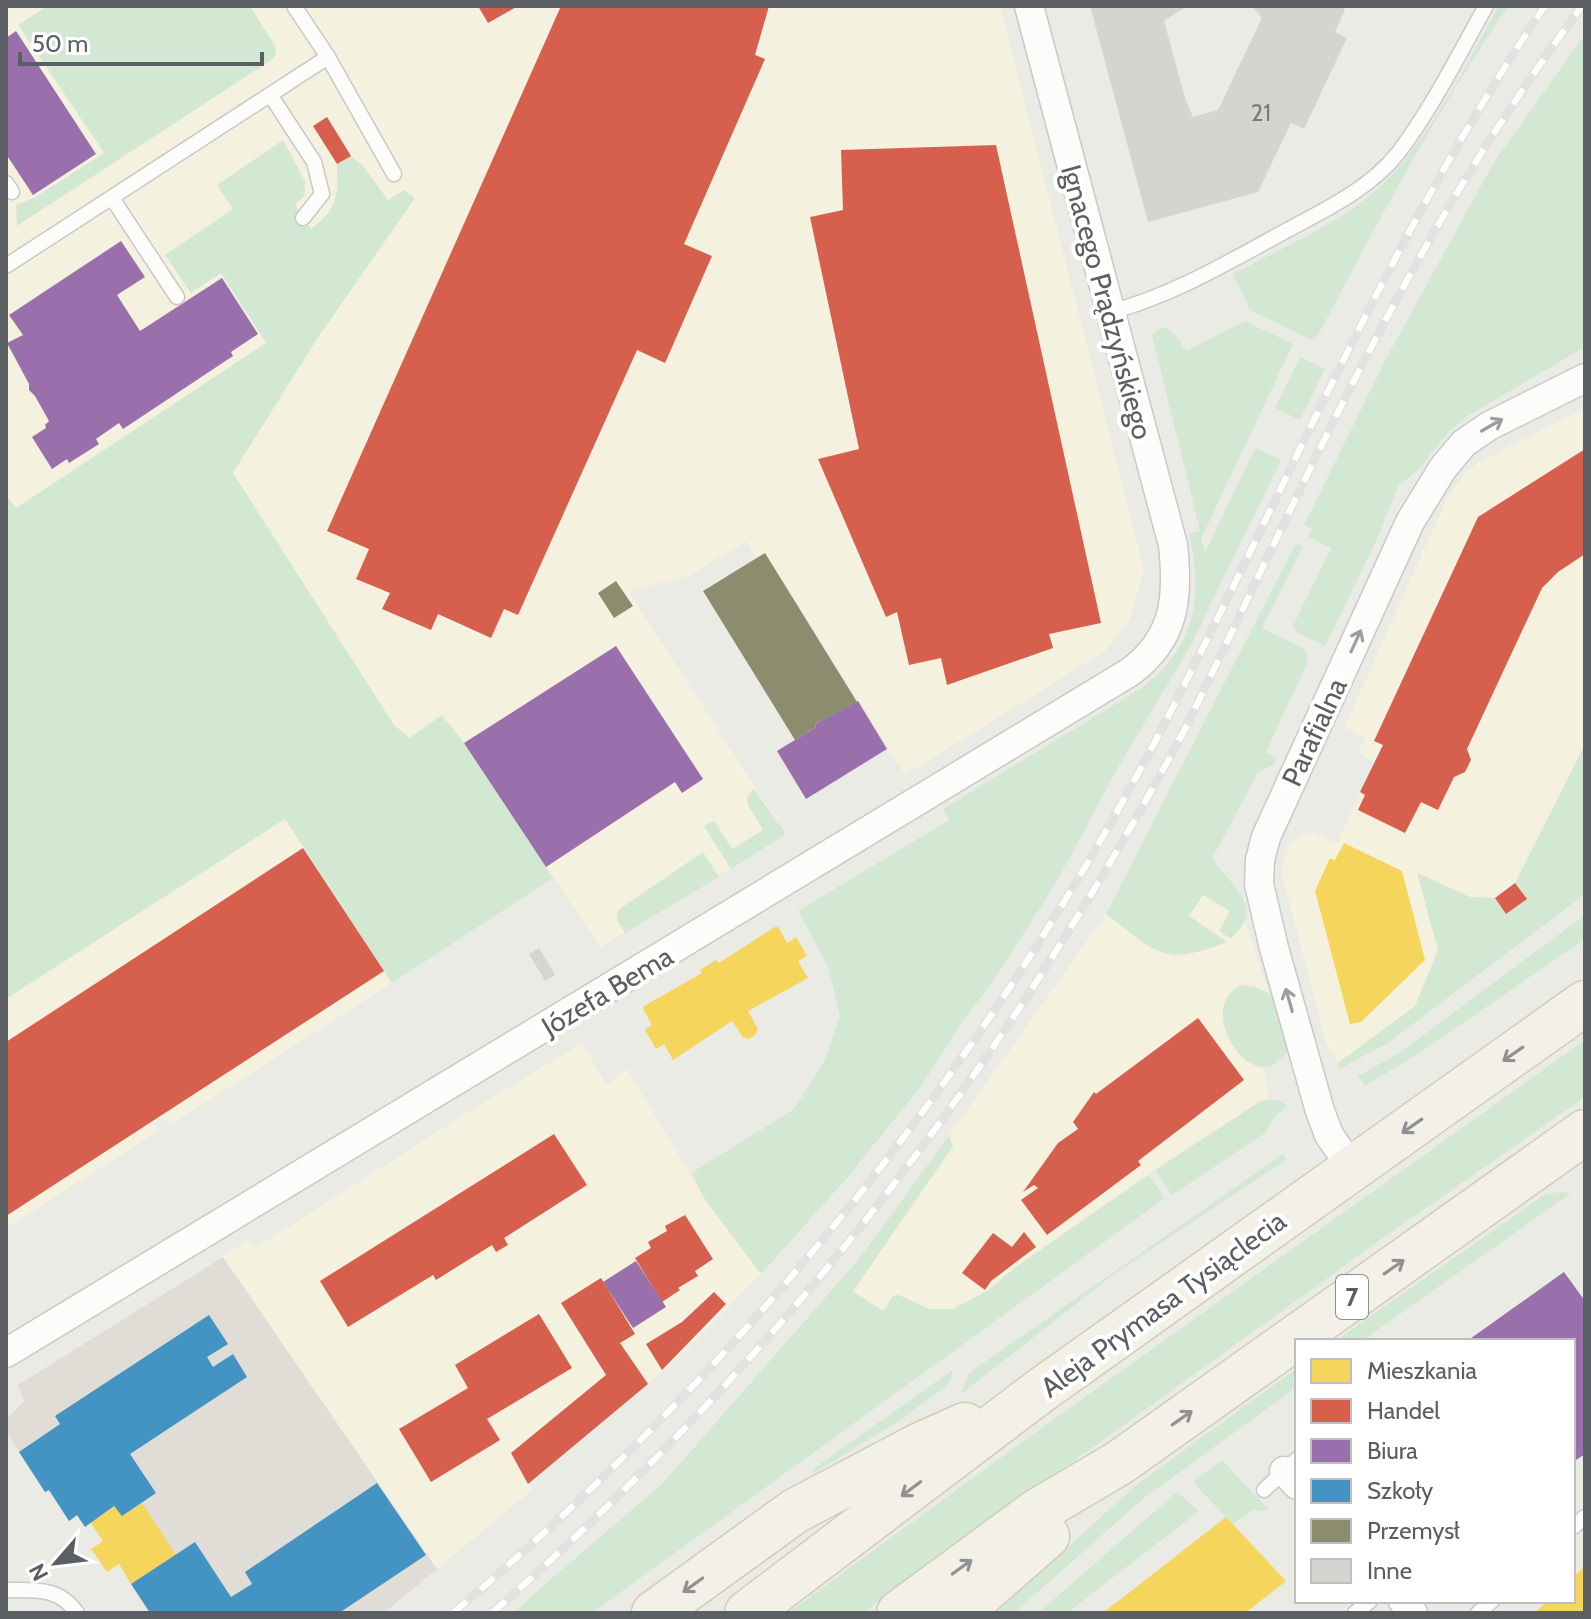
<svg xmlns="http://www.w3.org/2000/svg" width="1591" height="1619" font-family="Cabin,sans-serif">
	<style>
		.commercial { fill: #f5f1df }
		.education { fill: #dfddd5 }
		.green { fill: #d3e8d2 }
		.homes { fill: #f6d55c }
		.shops { fill: #d6604d }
		.offices { fill: #9970ab }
		.schools { fill: #4393c3 }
		.industry { fill: #8c8c6e }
		.building { fill: #d5d4d1 }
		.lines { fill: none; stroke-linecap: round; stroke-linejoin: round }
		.service-casing { stroke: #c8c9c8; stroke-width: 17 }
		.minor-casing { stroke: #c8c9c8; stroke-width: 31 }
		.primary-casing { stroke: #d3ccb4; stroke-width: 47 }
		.service { stroke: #fcfcfb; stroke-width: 14 }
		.minor { stroke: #fcfcfb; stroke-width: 28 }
		.primary { stroke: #f3f1e7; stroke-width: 44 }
		.rail-casing { stroke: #e2e2e2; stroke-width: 9 }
		.rail { stroke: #fff; stroke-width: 6; stroke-dasharray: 18; stroke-linecap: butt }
		.oneway { stroke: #9b9ea0 }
		.oneway2 { stroke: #909292 }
		.labels { text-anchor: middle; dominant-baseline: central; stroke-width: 8; stroke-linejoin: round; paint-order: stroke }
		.number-label { font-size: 24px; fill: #7a7d80 }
		.shield { fill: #fff; stroke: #8c8f92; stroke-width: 2 }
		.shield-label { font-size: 26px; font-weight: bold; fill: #5b5f64 }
		.street-label { font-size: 28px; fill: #5b5f64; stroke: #fff }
	</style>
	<rect width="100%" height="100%" fill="#ebebe6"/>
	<path class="commercial" d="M6 6H1000L1144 569 1130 619 1105 651 905 775 765 553 756 559 746 541 689 576 628 591 786 834 600 947 464 743 442 715 286 819 392 983 170 1125 164 1117 153 1123 158 1131 6 1228Z
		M1585 408V744L1515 883 1495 898 1470 897 1417 873 1438 950 1415 1007 1338 1063 1326 1043 1283 878V864L1290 844 1299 835 1312 832 1337 843 1375 762 1358 753 1365 737 1344 728 1448 496 1467 471 1479 462Z
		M1203 895 1230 911 1231 938 1245 921 1268 991 1255 987 1256 1067 1264 1068 1269 1099 1259 1102 1155 1170 1017 1266 987 1291 953 1309H929L898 1295 893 1296 883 1312 853 1292 953 1146 949 1136 1106 914 1154 950 1180 957 1227 942 1189 916Z
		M582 1043 607 1085 627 1069 706 1201 761 1274 680 1356 529 1483 532 1490 437 1569 223 1257 248 1240 257 1247 467 1113Z"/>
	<path class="education" d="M223 1257 437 1569 384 1613H150L142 1503 122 1516 90 1522 85 1527 77 1516 69 1521 49 1491 45 1492 6 1431V1420L24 1401 18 1385Z"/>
	<path class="green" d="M47 6H250L275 46 276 53 273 59 17 226 16 205 34 198 104 153 18 25Z
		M1498 6H1508C1436 112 1376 225 1316 339L1311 340 1250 310 1233 274C1277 250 1327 229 1367 198 1420 157 1467 65 1498 6Z
		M1585 34V347L1471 414 1451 429 1419 469 1398 486 1377 539 1325 646 1296 632 1293 626 1331 548 1308 537 1312 529 1304 525 1388 355 1494 162Z
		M283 140 305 181V195L295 205 311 229C338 209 338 196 337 164L351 156 363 166 388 200 404 190 415 198 319 336 233 473 394 725 410 738 442 715 464 743 553 878 392 983 285 819 6 999V495L16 508 266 343 221 273 191 293 165 255 233 209 217 185Z
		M1245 321 1293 344 1201 539 1205 553 1255 448 1281 460 1190 647 1120 764 1057 881 998 974 960 1025 922 1085 847 1178 761 1274 706 1201 691 1173 794 1109 824 1062 840 1016 828 966 798 911 949 820 943 809 1140 689C1195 648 1204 599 1189 534L1200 531 1152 335 1163 327C1176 332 1179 340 1186 351Z
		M1300 357 1325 369 1300 420 1275 408Z
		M1296 543 1303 547 1262 628 1305 649 1308 661 1266 752 1276 758 1273 765 1258 772 1212 859C1224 877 1254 898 1244 922 1242 928 1235 934 1231 939L1219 931 1230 911 1203 895 1189 916 1227 942C1163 967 1157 953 1106 914Z
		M1585 744V894L1388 1043 1339 1069 1338 1063 1415 1006 1438 950 1417 873 1470 897 1495 898 1506 914 1526 900 1515 883Z
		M754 789 786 834 731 869 704 826 712 821 715 822 732 849 763 830 748 805 747 797Z
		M703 852 719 877 625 933 617 920 618 910Z
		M1585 915V939L1424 1050 1365 1086 1358 1076 1399 1053Z
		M1241 985 1255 987 1273 995 1288 1044 1287 1053 1271 1067C1236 1074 1200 1004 1241 985Z
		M1585 1040V1097L1386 1236 863 1613H788L1018 1445Z
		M1269 1099 1280 1101 1287 1106 1275 1116 1265 1133 1172 1195 1155 1170 1259 1102Z
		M949 1136 953 1146 853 1291 883 1311 893 1296 899 1295 929 1309H953L987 1291 1017 1266 1148 1175 1165 1198 592 1613H514L545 1584 662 1484 858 1260Z
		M1283 1154 1287 1159 1113 1275 961 1394 969 1373Z
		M1559 1192 1571 1193 1362 1341H1335L1544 1195Z
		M1297 1368V1387L1144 1498 1014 1613H995L1135 1486Z
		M954 1369 947 1386 897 1422 814 1473 813 1469Z
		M1222 1460 1269 1510 1252 1511 1232 1524 1194 1483 1195 1480Z
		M1177 1492 1199 1511 1067 1613H1038Z"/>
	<path class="homes" d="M1344 843 1402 871 1425 960 1361 1022 1350 1024 1315 891 1330 858 1335 860Z
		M775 927H778L787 943 796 937 807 956 798 961 808 978 748 1011 758 1029 754 1036 748 1039 743 1037 732 1021 673 1060 664 1044 656 1049 645 1030 652 1025 643 1009 644 1006 702 973 700 970 716 960 719 963Z
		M142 1503 176 1555 131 1584 119 1564 107 1572 91 1549 103 1541 90 1522 114 1506 122 1516Z
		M1226 1517 1286 1581 1245 1613H1103Z
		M1585 1566V1613H1534L1547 1601H1573V1577Z"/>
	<path class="shops" d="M478 6H518L488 23Z
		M561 6H769L755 55 765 59 684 244 712 256 665 363 637 350 518 615 504 609 491 638 438 614 431 630 382 609 390 593 356 579 369 549 327 531Z
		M327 117 351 156 337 164 313 126Z
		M996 145 1101 623 1049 634 1053 648 947 685 941 658 909 665 897 612 886 617 818 459 859 449 810 217 843 210 841 150Z
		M1585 449V554L1558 572 1542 588 1467 749 1471 760 1465 772 1454 777 1438 810 1421 802 1405 833 1358 810 1365 795 1360 792 1383 745 1374 741 1478 517Z
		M303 848 384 971 6 1216V1042Z
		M1515 883 1527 899 1506 914 1495 898Z
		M1198 1018 1244 1080 1138 1161 1141 1165 1047 1235 1021 1200 1038 1188 1034 1185 1023 1192 1058 1143 1078 1129 1073 1122 1094 1092 1096 1094Z
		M554 1134 587 1185 504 1238 508 1245 496 1252 492 1245 436 1280 433 1275 348 1327 320 1281Z
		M685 1215 713 1259 695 1271 698 1276 678 1288 680 1290 662 1302 635 1258 651 1248 648 1242 667 1231 665 1226Z
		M1024 1232 1036 1247 991 1281 985 1290 962 1273 993 1233 1012 1247Z
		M601 1278 635 1334 620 1343 648 1384 528 1484 511 1453 606 1375 561 1303Z
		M714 1292 726 1304 662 1370 646 1344 682 1322Z
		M539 1314 572 1368 487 1419 500 1440 431 1482 399 1429 468 1388 455 1365Z"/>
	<path class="offices" d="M16 31 96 154 33 195 6 154V38Z
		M121 241 145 277 117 295 140 331 222 278 258 334 231 352 233 356 123 429 119 423 96 439 99 444 69 463 67 459 52 469 32 437 46 428 45 425 49 421 35 396 29 390V384L7 343 23 335 9 315Z
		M616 646 703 779 682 793 675 782 546 867 464 743Z
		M858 701 887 749 806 799 777 751 816 727 815 724Z
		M636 1261 666 1307 633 1328 603 1282Z
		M1564 1272 1585 1301V1454L1573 1462V1341H1467Z"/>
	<path class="schools" d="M209 1315 228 1344 207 1357 213 1367 233 1354 247 1377 130 1454 156 1493 122 1516 114 1506 85 1527 77 1515 69 1521 49 1490 45 1492 19 1452 60 1424 55 1416Z
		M377 1483 426 1555 339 1613H150L131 1584 195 1542 231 1597 252 1584 245 1572Z"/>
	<path class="industry" d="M765 553 857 702 815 724 816 727 795 740 703 591Z
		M616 581 633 606 614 618 598 593Z"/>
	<path class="building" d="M1090 6H1187L1164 21 1185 98 1193 117 1218 110 1262 18 1252 6H1342L1345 10 1335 32 1347 38 1304 129 1291 123 1258 192 1148 222Z
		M539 948 555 975 545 981 529 954Z"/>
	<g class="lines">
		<g class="service-casing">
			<path id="service" d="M294 6 328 57 394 174
				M271 96 314 162 322 194 303 218
				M6 183 12 192
				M112 198 177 297
				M6 266 328 57
				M1110 312C1171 296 1227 263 1282 233 1322 211 1369 190 1398 153 1431 110 1459 54 1486 6
				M1264 1490 1297 1459
				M1573 1527 1585 1517
				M6 1590C35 1590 59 1587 77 1613
				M1355 1613 1370 1601
				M1478 1613 1492 1601"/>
		</g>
		<g class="minor-casing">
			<path id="minor" d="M1352 1168 1329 1135 1320 1111 1274 948 1259 884 1260 860 1266 837 1410 522 1443 468 1464 443 1489 426 1585 378
				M6 1353 1130 672C1175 639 1179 598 1173 545L1029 6
				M1284 1471 1297 1485
				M1403 1601 1413 1613"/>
		</g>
		<g class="primary-casing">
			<path id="primary" d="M654 1613 795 1511 918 1446 965 1425
				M747 1613 1040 1391 1585 1003
				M899 1613 1036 1512 1119 1463 1585 1132
				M959 1613 1047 1536"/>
		</g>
		<use href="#service" class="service"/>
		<use href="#minor" class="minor"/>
		<use href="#primary" class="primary"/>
		<g class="rail-casing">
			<path id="rail" d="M453 1613C741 1369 983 1071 1158 736 1286 492 1389 234 1545 6
				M492 1613C782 1358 1002 1071 1184 731 1265 566 1341 394 1433 234 1478 155 1528 79 1582 6"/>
		</g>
		<use href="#rail" class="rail"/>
	</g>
	<defs><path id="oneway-shaft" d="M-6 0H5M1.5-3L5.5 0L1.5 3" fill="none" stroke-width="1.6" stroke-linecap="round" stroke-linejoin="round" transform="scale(2)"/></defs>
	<g class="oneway">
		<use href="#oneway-shaft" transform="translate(1492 425) rotate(-30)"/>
		<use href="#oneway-shaft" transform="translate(1356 641) rotate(-65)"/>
		<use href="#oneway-shaft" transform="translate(1289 1000) rotate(-106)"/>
	</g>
	<g class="oneway2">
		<use href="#oneway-shaft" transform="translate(1513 1054) rotate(145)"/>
		<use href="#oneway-shaft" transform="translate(1412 1126) rotate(145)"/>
		<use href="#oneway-shaft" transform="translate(1394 1267) rotate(-35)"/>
		<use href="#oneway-shaft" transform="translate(1182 1418) rotate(-35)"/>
		<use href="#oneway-shaft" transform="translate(911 1489) rotate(143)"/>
		<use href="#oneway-shaft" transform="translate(962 1567) rotate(-36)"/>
		<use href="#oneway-shaft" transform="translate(693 1585) rotate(144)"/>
	</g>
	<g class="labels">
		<g class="number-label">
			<text x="1261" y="112">21</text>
		</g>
		<rect class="shield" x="1336" y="1275" width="32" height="44" rx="6"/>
		<g class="shield-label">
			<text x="1352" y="1297">7</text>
		</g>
		<g class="street-label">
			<text transform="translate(1107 302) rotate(75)">Ignacego Prądzyńskiego</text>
			<text transform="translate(1314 732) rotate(-65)">Parafialna</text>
			<text transform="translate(607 991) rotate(-31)">Józefa Bema</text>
			<text transform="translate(1163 1304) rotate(-36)">Aleja Prymasa Tysiąclecia</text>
		</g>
	</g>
	<rect width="1591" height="1619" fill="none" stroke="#5b5f64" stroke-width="16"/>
	<rect x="1295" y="1339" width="280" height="264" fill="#ffffff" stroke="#bdbfc1" stroke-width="2"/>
	<rect x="1311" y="1359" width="40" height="24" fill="#f6d55c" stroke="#bdbfc1" stroke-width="2"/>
	<text x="1367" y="1379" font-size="24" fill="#5b5f64">Mieszkania</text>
	<rect x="1311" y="1399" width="40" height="24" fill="#d6604d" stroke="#bdbfc1" stroke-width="2"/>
	<text x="1367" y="1419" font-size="24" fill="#5b5f64">Handel</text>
	<rect x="1311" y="1439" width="40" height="24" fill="#9970ab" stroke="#bdbfc1" stroke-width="2"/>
	<text x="1367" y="1459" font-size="24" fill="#5b5f64">Biura</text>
	<rect x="1311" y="1479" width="40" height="24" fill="#4393c3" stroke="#bdbfc1" stroke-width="2"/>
	<text x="1367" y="1499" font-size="24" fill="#5b5f64">Szkoły</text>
	<rect x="1311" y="1519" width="40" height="24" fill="#8c8c6e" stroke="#bdbfc1" stroke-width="2"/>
	<text x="1367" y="1539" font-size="24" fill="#5b5f64">Przemysł</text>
	<rect x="1311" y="1559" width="40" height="24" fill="#d5d4d1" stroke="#bdbfc1" stroke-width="2"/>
	<text x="1367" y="1579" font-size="24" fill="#5b5f64">Inne</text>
	<g transform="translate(56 1563) rotate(242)" stroke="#ffffff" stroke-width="6" paint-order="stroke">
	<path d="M0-6L14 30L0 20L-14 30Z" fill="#5b5f64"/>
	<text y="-12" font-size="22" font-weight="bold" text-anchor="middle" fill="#5b5f64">N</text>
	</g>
	<path d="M20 52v12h242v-12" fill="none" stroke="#5b5f64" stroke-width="4"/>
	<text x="32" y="52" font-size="24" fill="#5b5f64" stroke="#ffffff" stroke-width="6" paint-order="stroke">50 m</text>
</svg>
